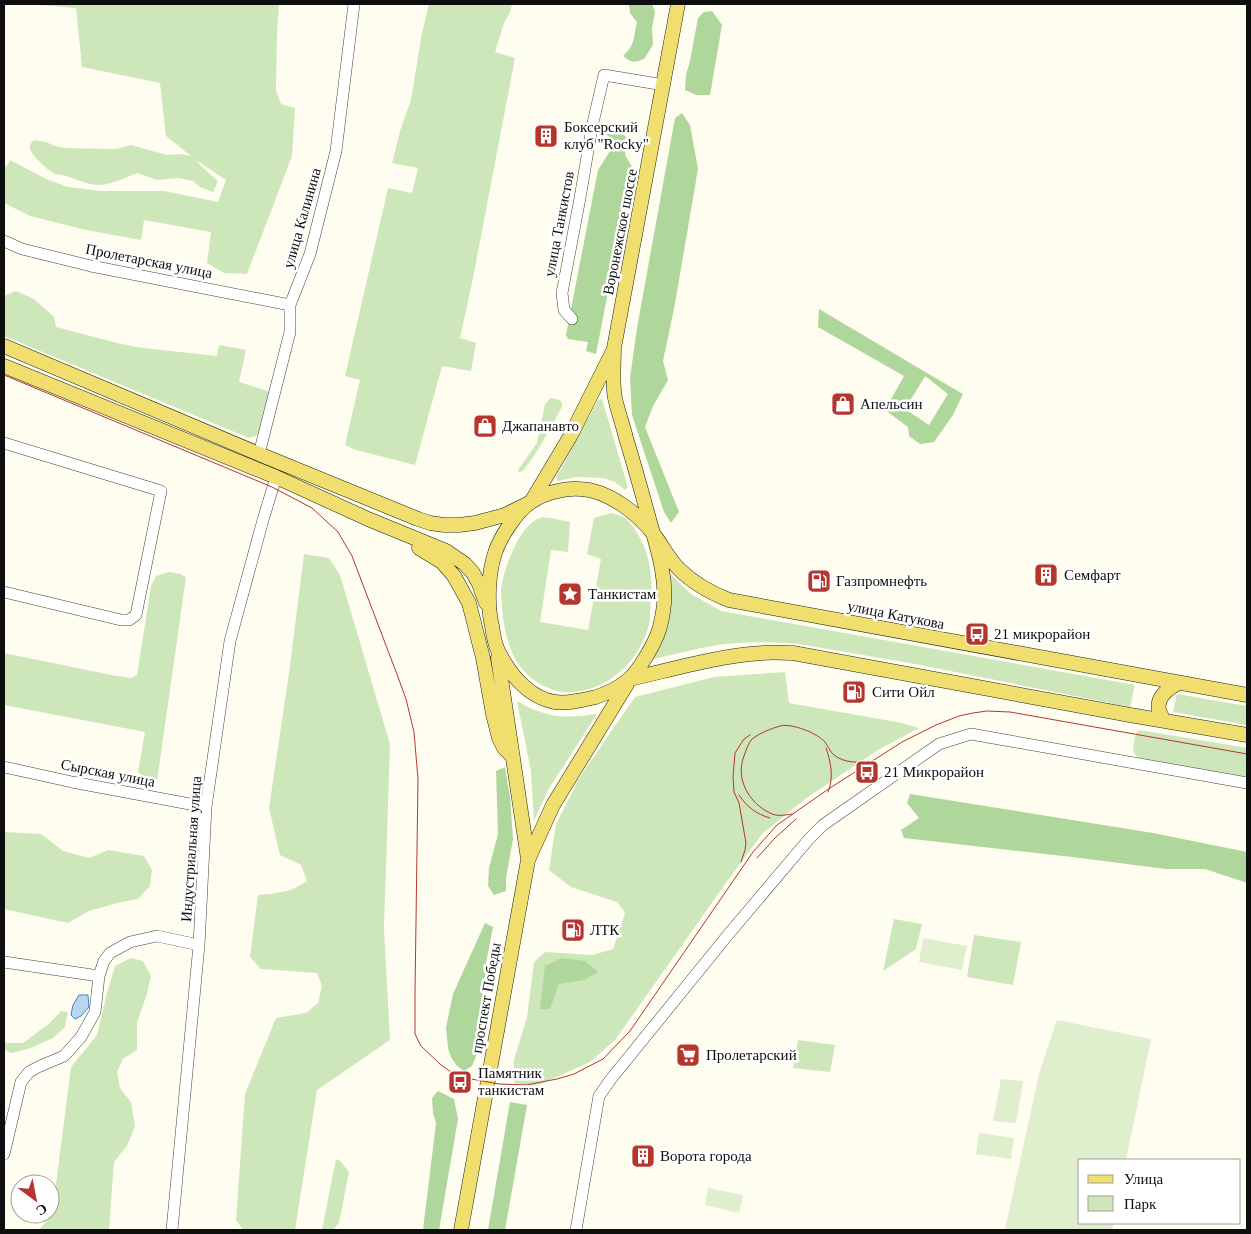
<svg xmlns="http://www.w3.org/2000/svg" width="1251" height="1234" font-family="Georgia,serif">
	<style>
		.green { fill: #cde7bb }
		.forest { fill: #afd69b }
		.pitch { fill: #dfeecc }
		.water { fill: #b7d6f2; stroke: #4383c5 }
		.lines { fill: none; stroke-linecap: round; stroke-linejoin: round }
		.minor-casing { stroke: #414141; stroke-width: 12 }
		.major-casing { stroke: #1f1f1f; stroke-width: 15 }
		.minor { stroke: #fff; stroke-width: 11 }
		.major { stroke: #f0de6e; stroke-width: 14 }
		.tram { stroke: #b5362e; stroke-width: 1 }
		.labels { text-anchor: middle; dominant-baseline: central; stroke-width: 5; stroke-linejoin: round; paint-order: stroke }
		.poi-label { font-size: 15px; fill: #0e0e0e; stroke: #fff; text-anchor: start }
		.street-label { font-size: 15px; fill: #0e0e0e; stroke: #fff }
	</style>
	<rect width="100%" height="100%" fill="#fefdf0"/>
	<path class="green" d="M39 4H279L277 33 276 90 281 104 295 108 292 156 247 274 224 273 207 263 211 232 144 220 141 240 86 230 30 216 4 203V165L6 167 10 160 46 179 68 187 101 191H164L218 202 226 180 196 160 202 167 218 181 213 192 200 187 193 181 179 178 157 180 137 173C125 178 113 184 100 185 88 185 78 180 66 176 63 175 58 175 55 174 48 171 28 153 30 146 30 144 33 141 34 140L46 142 55 146 65 148 116 149 131 145 167 155 181 154 191 156 166 136 160 83 82 67 76 8 39 5Z
		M429 4H512L510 12 504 23 495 52 515 58 473 278 460 338 476 343 471 371 442 366 415 465 356 450 345 445 360 380 345 376 388 188 412 193 418 168 392 163 400 131 411 100 422 33Z
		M16 291 34 299 54 317 56 327 121 344 143 348 217 356 219 345 246 350 239 382 271 392 258 435 249 438 4 336V296Z
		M551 398 560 400 562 403V407L538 450 523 471 518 472V470L537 443 545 404Z
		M602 399 627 484 628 487 625 490 615 482 603 478 576 477 558 481 556 478 598 400Z
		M611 513C614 514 618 515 622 516 628 519 633 527 637 533 652 557 653 582 650 610 650 615 650 620 649 625 639 663 604 695 563 692 556 692 549 688 542 685 512 669 505 639 502 608 502 602 501 595 501 589 503 573 510 556 517 542 522 533 530 521 540 518 546 516 563 521 570 522L568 552 551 550 540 622 588 630 601 559 587 554 594 518Z
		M304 554 329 558 340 575 390 744 384 928 390 1040 317 1090 295 1230H243L236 1220 245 1094 276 1018 306 1013 318 1003 322 986 317 973 261 969 250 957 258 895C278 893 290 893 307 881L301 865 280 855 269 808 289 673Z
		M666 570 691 594 721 611 1135 685 1130 707 915 664 799 644C773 642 745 641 718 645 694 649 670 655 646 661Z
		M169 572 180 574 186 577 157 781 147 780 138 772 145 732 4 705V653L111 675 131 678 137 675 151 586 156 576Z
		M785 672 789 703 902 723 919 728 878 750 805 799 762 834 723 887 615 1040 590 1062 534 1087 514 1083V1060L527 1017 534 962 545 952 592 955 613 949 625 913 617 902 571 887 549 870 556 824 580 777 635 697 714 677Z
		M1177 694 1247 706V725L1173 712Z
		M517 701C526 706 535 711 544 713 560 719 580 716 597 714L548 790 534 821 531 771Z
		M1140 730 1247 748V777L1138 758C1130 751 1134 743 1136 733Z
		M4 832 41 834 63 851 89 858 108 850 144 856 152 870 150 886 138 899 117 903 89 911 68 923 4 909Z
		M894 919 922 924 916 949 883 971Z
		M974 935 1021 942 1013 985 967 977Z
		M131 958 143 961 151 976 147 994 137 1022V1050L123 1059 117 1072 120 1088 131 1102 135 1126 127 1146 114 1162 109 1230H39L52 1215 71 1067 97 1035 107 993 115 966Z
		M61 1011 68 1012 65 1027 53 1038 31 1048 12 1053 4 1050V1040L6 1043H23L50 1023Z
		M798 1040 835 1045 830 1072 793 1068Z
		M336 1159 340 1161 349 1172 339 1223 333 1230H322Z"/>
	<path class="forest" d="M633 4H652L655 12 652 28 653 45 644 59C633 63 632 63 623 56 636 44 633 38 637 22L630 13 629 5Z
		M712 11 722 25 710 95H696L685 90 686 75 690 61 698 18 704 12Z
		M682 113 690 125 698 169 674 309 663 361 668 380 653 406 645 427 679 512 671 523 664 512 632 415 630 378 637 328 675 118Z
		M620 131 627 138 625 155 632 167 596 354 586 351 588 342 568 339 566 335 598 170 612 148 607 134Z
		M819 309 927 373 905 409 929 425 948 394 925 376 927 373 963 394 953 415 934 442 920 444 909 436 908 427 885 410 904 376 818 327Z
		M505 767 510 797 513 839 506 878V891L494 895 488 886 489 868 498 834 496 771Z
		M910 794 1153 833 1247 852V883L1205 869H1166L1072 857 904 838 901 830 919 818 907 803Z
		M485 923 493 927 486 963 479 1049 472 1066 464 1071 457 1066 451 1057 448 1048 446 1028 453 994Z
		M561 958 585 961 598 972 584 980 559 984 550 1009H540L545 966Z
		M438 1091 454 1099 458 1119 439 1230H423L436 1123 433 1113 432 1098Z
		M510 1102 527 1105 505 1230H488Z"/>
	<path class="pitch" d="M923 938 967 946 962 970 919 962Z
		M1057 1020 1151 1039 1126 1160H1080V1223H1114L1112 1230H1005L1039 1074Z
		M1001 1079 1023 1081 1016 1123 993 1121Z
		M979 1133 1014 1138 1011 1159 976 1154Z
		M708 1188 743 1195 739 1213 705 1205Z"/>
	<path class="water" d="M79 995H88L89 1007 81 1016 75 1019 71 1015 73 1005Z"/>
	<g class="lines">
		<g class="minor-casing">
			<path id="minor" d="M4 241 22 249 91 266 290 305
				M572 319 564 310 562 293 580 198 592 127 604 75 664 85
				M4 443 161 491 136 615 129 620H121L4 592
				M259 454 290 332V305L310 254 336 151 354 4
				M4 767 72 782 206 807
				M4 962 99 976
				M4 1154 21 1082 29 1072 38 1067 64 1056 81 1037 95 1012 99 976 104 961 110 953 130 942 157 936 199 945
				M172 1230 199 945 206 807 230 641 263 520 276 477
				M576 1230 599 1096 611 1079 727 936 809 839 823 825 939 744 971 734 1247 783"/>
		</g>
		<g class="major-casing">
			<path id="major" d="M678 4 614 348C614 363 612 384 615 398 618 412 623 425 626 438 635 467 643 497 651 526 659 553 668 584 663 612 662 618 661 624 659 630 655 643 639 671 628 680 619 688 608 693 596 697 583 700 568 704 555 702 532 698 515 680 503 660 501 656 498 652 497 648 494 641 493 633 492 626 487 605 488 574 495 553 500 537 517 511 531 502 544 493 564 488 580 489 608 490 639 514 655 536 663 547 669 559 679 569 694 584 711 593 729 600L1247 695
				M4 346 259 454 418 519 430 523 444 525H459L475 523 505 515 531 502 571 435 613 351
				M4 366 276 477 368 519 446 551 465 564 473 573 479 584 486 603
				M419 548 442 562 454 576 469 603 483 658 493 714 499 738 504 748 513 757
				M498 658 528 859
				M630 679C674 669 717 656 762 653 772 652 783 653 793 653L1130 715 1247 735
				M1164 721C1163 718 1160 714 1159 710 1156 696 1169 688 1179 683
				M461 1230 528 860 553 805 627 684"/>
		</g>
		<use href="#minor" class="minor"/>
		<use href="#major" class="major"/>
		<path class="tram" d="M4 375 272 487 312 508 338 532 352 556 398 677 406 699 414 732 418 779 415 992V1034L421 1046 441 1065 454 1074 466 1078 499 1084 526 1085 557 1079 574 1074 603 1059 630 1031 753 852 777 825 830 788 902 742 936 725 959 716 973 713 987 711 1010 712 1247 754
			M826 748C831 762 834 778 828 792
			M739 795C747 807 756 814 770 818
			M792 814C785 815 777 817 770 813 749 803 735 779 744 756 746 750 748 744 752 739 760 733 770 729 780 726 792 723 817 733 825 742 828 746 830 752 834 755 844 763 858 763 870 761
			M757 858 775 838 796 819
			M741 862 745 850 746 843 739 803 734 792 733 777 735 753 744 739 750 735"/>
	</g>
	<defs>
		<g id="building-square" transform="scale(1.25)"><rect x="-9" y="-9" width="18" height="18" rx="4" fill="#b5362e" stroke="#fff"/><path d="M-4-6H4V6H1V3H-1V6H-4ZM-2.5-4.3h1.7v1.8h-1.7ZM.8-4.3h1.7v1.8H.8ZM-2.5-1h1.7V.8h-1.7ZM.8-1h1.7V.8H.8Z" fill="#fff"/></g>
		<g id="shop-square" transform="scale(1.25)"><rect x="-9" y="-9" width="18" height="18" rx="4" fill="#b5362e" stroke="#fff"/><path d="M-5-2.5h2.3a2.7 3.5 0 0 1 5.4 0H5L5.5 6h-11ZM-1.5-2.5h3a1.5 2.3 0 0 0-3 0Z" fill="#fff"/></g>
		<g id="fuel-square" transform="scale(1.25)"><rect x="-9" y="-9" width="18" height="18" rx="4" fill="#b5362e" stroke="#fff"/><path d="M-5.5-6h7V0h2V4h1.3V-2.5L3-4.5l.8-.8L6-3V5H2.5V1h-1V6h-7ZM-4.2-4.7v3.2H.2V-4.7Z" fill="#fff"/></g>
		<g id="sight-square" transform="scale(1.25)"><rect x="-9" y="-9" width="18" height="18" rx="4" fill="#b5362e" stroke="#fff"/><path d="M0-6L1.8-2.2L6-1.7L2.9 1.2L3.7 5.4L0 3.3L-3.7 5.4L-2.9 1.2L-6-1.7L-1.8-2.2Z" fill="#fff"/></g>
		<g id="bus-square" transform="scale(1.25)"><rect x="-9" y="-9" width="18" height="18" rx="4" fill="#b5362e" stroke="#fff"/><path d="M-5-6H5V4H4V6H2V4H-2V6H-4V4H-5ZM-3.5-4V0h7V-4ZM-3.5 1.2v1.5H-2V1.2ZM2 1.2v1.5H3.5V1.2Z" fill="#fff"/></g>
		<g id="supermarket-square" transform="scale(1.25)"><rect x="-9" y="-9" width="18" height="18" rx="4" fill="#b5362e" stroke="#fff"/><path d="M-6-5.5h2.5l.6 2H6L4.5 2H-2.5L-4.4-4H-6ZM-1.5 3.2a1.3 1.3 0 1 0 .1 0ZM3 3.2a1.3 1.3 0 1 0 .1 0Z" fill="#fff"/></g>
	</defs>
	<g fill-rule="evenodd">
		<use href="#building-square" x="546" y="136"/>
		<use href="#shop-square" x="843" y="404"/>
		<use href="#shop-square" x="485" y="426"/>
		<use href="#building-square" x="1046" y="575"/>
		<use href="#fuel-square" x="819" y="581"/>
		<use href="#sight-square" x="570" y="594"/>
		<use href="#bus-square" x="977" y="634"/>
		<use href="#fuel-square" x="854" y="692"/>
		<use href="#bus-square" x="867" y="772"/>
		<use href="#fuel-square" x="573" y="930"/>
		<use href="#supermarket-square" x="688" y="1055"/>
		<use href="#bus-square" x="460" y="1082"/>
		<use href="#building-square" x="643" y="1156"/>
	</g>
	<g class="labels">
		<g class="poi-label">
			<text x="564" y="127">Боксерский<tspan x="564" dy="17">клуб "Rocky"</tspan></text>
			<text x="860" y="404">Апельсин</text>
			<text x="502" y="426">Джапанавто</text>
			<text x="1064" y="575">Семфарт</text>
			<text x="836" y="581">Газпромнефть</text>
			<text x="588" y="594">Танкистам</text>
			<text x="994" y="634">21 микрорайон</text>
			<text x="872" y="692">Сити Ойл</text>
			<text x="884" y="772">21 Микрорайон</text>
			<text x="590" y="930">ЛТК</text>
			<text x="706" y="1055">Пролетарский</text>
			<text x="478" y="1073">Памятник<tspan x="478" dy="17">танкистам</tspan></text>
			<text x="660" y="1156">Ворота города</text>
		</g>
		<g class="street-label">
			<text transform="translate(302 218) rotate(-74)">улица Калинина</text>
			<text transform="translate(559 224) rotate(-79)">улица Танкистов</text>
			<text transform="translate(620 232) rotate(-79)">Воронежское шоссе</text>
			<text transform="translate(149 261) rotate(11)">Пролетарская улица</text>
			<text transform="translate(896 615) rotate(11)">улица Катукова</text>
			<text transform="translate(108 773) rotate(11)">Сырская улица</text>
			<text transform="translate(191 849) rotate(-86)">Индустриальная улица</text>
			<text transform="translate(486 998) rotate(-80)">проспект Победы</text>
		</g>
	</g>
	<rect width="1251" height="1234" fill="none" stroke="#0e0e0e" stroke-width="10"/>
	<rect x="1078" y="1159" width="162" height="65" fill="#ffffff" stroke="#9f9f9f"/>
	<rect x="1088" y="1175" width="25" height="8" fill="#f0de6e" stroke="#9f9f9f"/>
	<text x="1124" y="1184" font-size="15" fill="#0e0e0e">Улица</text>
	<rect x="1088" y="1196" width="25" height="15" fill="#cde7bb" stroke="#9f9f9f"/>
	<text x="1124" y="1209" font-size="15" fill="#0e0e0e">Парк</text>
	<g transform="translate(35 1199) rotate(148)"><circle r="24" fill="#ffffff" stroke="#9f9f9f"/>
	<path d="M0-4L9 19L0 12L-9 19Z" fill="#b5362e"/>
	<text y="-8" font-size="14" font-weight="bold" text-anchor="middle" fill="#0e0e0e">С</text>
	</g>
</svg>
